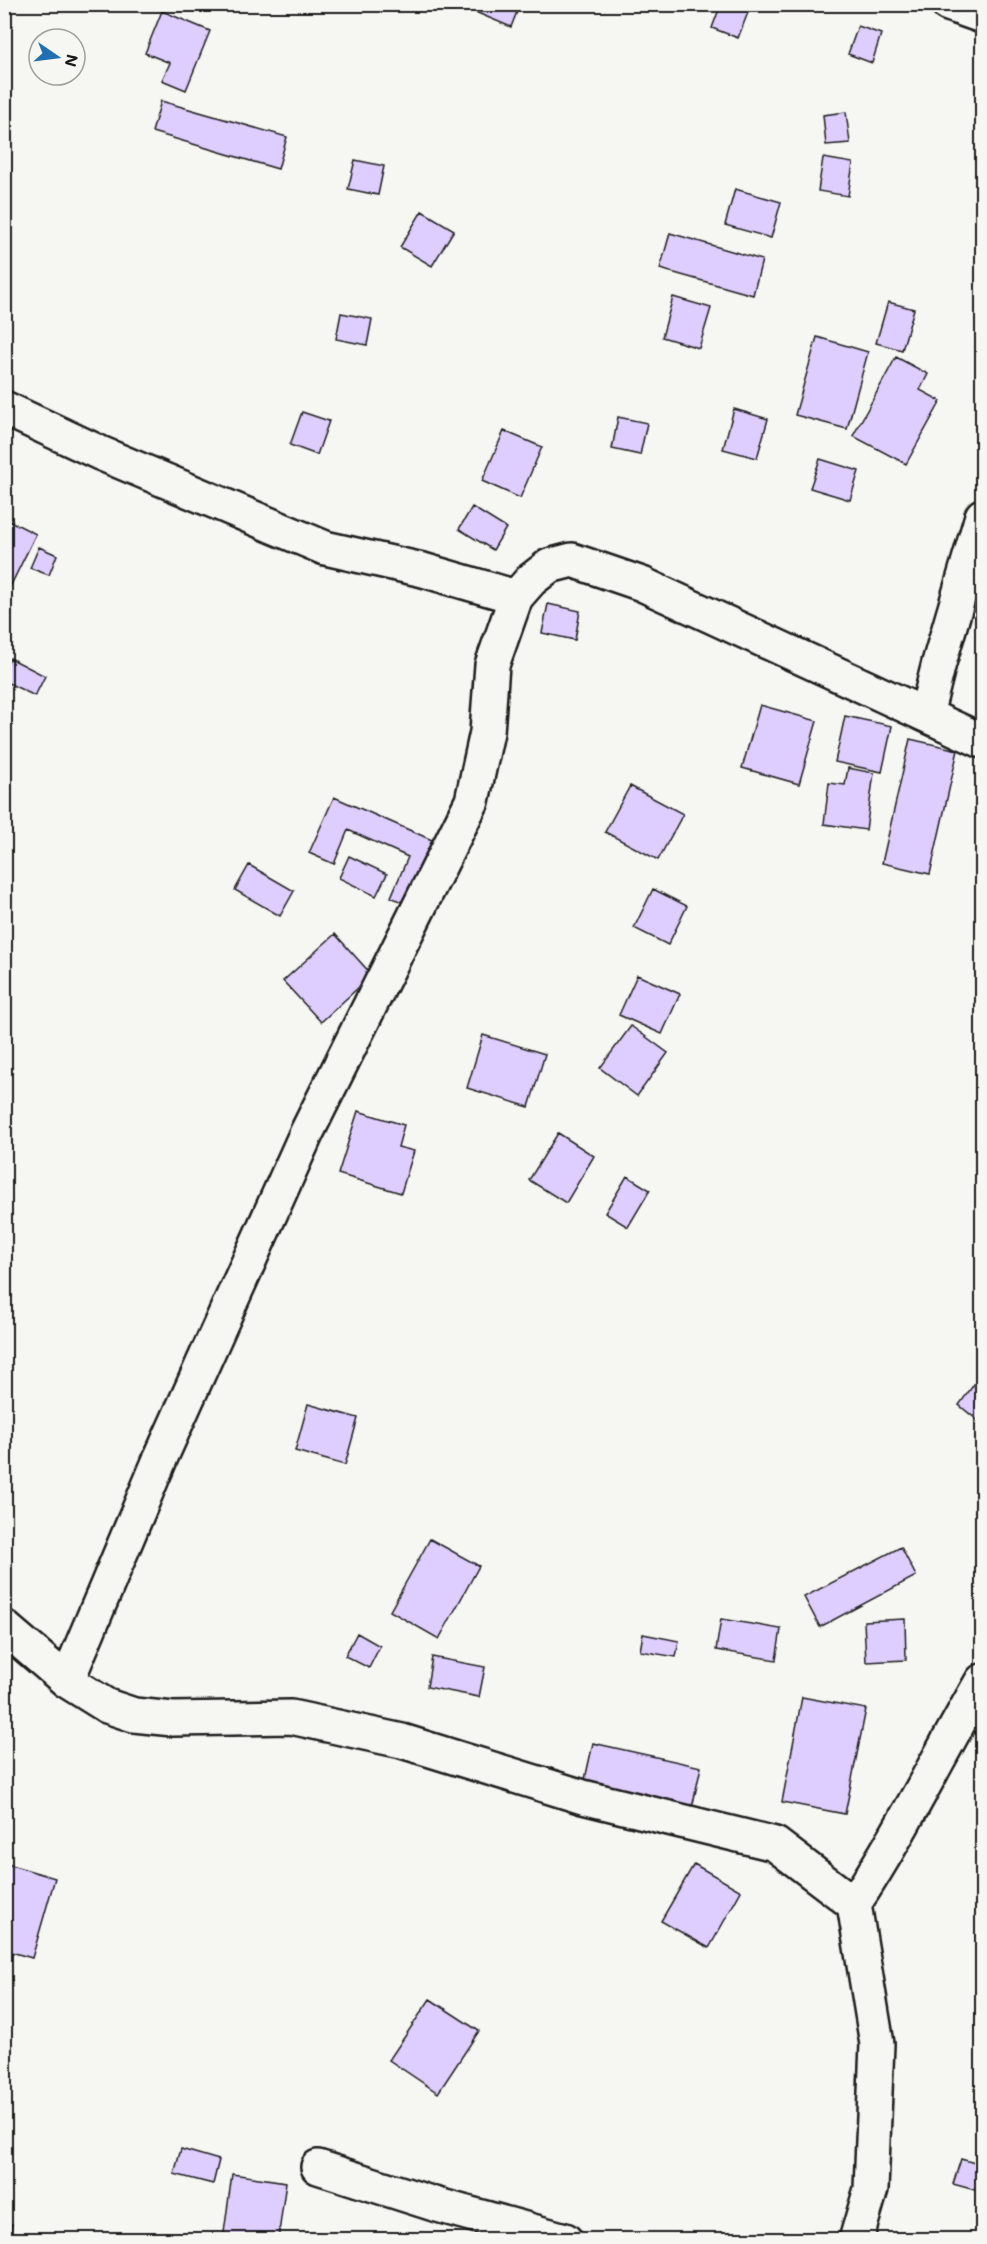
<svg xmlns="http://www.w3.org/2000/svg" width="987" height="2244" font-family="Mali,sans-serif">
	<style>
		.building { fill: #decdff; stroke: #1c1c1c; stroke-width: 1.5 }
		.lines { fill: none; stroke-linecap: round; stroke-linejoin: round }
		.street-casing { stroke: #1c1c1c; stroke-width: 38 }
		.street { stroke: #f6f6f2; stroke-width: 33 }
	</style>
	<rect width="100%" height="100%" fill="#f6f6f2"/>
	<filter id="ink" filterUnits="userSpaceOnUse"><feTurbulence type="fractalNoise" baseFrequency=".0167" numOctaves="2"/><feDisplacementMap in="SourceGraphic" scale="12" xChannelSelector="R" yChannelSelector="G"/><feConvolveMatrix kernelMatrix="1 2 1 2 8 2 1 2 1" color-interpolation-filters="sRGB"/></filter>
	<g filter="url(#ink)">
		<path class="building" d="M456 4H520L511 27Z
			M721 4H736L749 10 738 38 712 28Z
			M162 11 210 31 186 90 162 80 170 63 145 53Z
			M858 26 881 34 872 63 848 54Z
			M161 101 287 137 278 169 152 132Z
			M846 112 850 143 826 145 823 115Z
			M823 158 853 163 848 196 818 191Z
			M355 160 384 166 378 195 348 189Z
			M735 189 781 202 771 238 725 225Z
			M422 211 454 230 432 266 400 247Z
			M670 233 762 260 753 295 660 269Z
			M673 297 711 308 699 348 662 337Z
			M888 302 914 309 902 350 876 343Z
			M341 313 372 319 367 345 336 339Z
			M817 337 868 352 847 429 795 415Z
			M896 357 928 374 920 390 941 401 906 464 853 436Z
			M734 409 768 419 757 458 723 449Z
			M302 412 329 421 317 455 290 445Z
			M618 417 647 423 640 455 612 449Z
			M504 431 542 447 520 498 482 481Z
			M820 459 859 471 850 500 810 488Z
			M472 507 506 528 493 550 459 529Z
			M4 518 36 534 9 589 4 587Z
			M39 547 57 555 49 575 30 568Z
			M548 604 580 611 575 640 542 633Z
			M10 658 45 676 35 696 4 681V670Z
			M760 705 817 721 799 784 742 768Z
			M845 716 892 726 882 772 835 762Z
			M910 739 958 750 930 874 882 863Z
			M848 768 874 773 866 830 824 824 829 783 845 785Z
			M630 786 683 814 658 860 605 832Z
			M334 797 441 844 414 908 391 897 408 857 348 830 334 864 309 853Z
			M349 856 387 874 376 896 339 878Z
			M249 865 294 891 280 916 235 890Z
			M653 889 687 906 668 945 634 928Z
			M335 934 372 975 321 1022 283 981Z
			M637 975 680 994 662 1034 619 1015Z
			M631 1026 668 1053 637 1096 600 1068Z
			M483 1035 545 1054 529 1107 467 1088Z
			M358 1111 404 1125 398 1147 414 1151 401 1193 338 1174Z
			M558 1133 594 1156 566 1203 529 1180Z
			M627 1176 650 1190 628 1227 605 1213Z
			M982 1373V1424L959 1405Z
			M308 1404 358 1418 345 1465 295 1451Z
			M430 1539 479 1566 439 1639 390 1611Z
			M901 1547 916 1576 820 1627 804 1597Z
			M721 1619 781 1629 776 1660 716 1650Z
			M905 1619 906 1660 866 1662 864 1621Z
			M357 1633 380 1646 369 1668 345 1656Z
			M643 1634 679 1641 676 1657 640 1651Z
			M432 1657 485 1667 479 1697 427 1687Z
			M802 1697 866 1709 845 1814 782 1802Z
			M593 1743 701 1767 692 1808 584 1784Z
			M4 1863 55 1878 32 1958 4 1950Z
			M694 1864 741 1891 709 1948 661 1921Z
			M430 1999 479 2031 438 2093 389 2060Z
			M181 2149 219 2160 213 2184 174 2174Z
			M961 2159 982 2165V2192L953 2184Z
			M232 2174 286 2182 278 2240H223Z
			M4 2222 12 2224 8 2240H4Z"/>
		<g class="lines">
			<g class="street-casing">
				<path id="street" d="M948 4 982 16
					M4 408 100 453 325 548 423 570 516 597
					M926 715 939 663 982 516
					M4 1627 67 1681 107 1706 134 1715 173 1719 291 1717 402 1741 583 1797 775 1844 854 1904
					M67 1681 161 1457 307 1132 472 801 487 732 492 665 516 597 531 580 549 566 572 560 642 584 982 741
					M318 2167 434 2204 565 2240
					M856 2240 871 2189 877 2044 854 1904C901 1833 939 1755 982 1681"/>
			</g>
			<use href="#street" class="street"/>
		</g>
	</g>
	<rect width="987" height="2244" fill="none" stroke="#f6f6f2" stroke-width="24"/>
	<rect x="12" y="12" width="963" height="2220" fill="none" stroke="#1c1c1c" stroke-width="2" filter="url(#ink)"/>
	<g transform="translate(57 57) rotate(104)"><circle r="28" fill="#f6f6f2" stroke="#9f9f9c" stroke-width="1.5"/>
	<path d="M0-4.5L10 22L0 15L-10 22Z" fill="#1f6fb2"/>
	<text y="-9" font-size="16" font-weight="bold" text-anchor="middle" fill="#1c1c1c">N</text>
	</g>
</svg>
